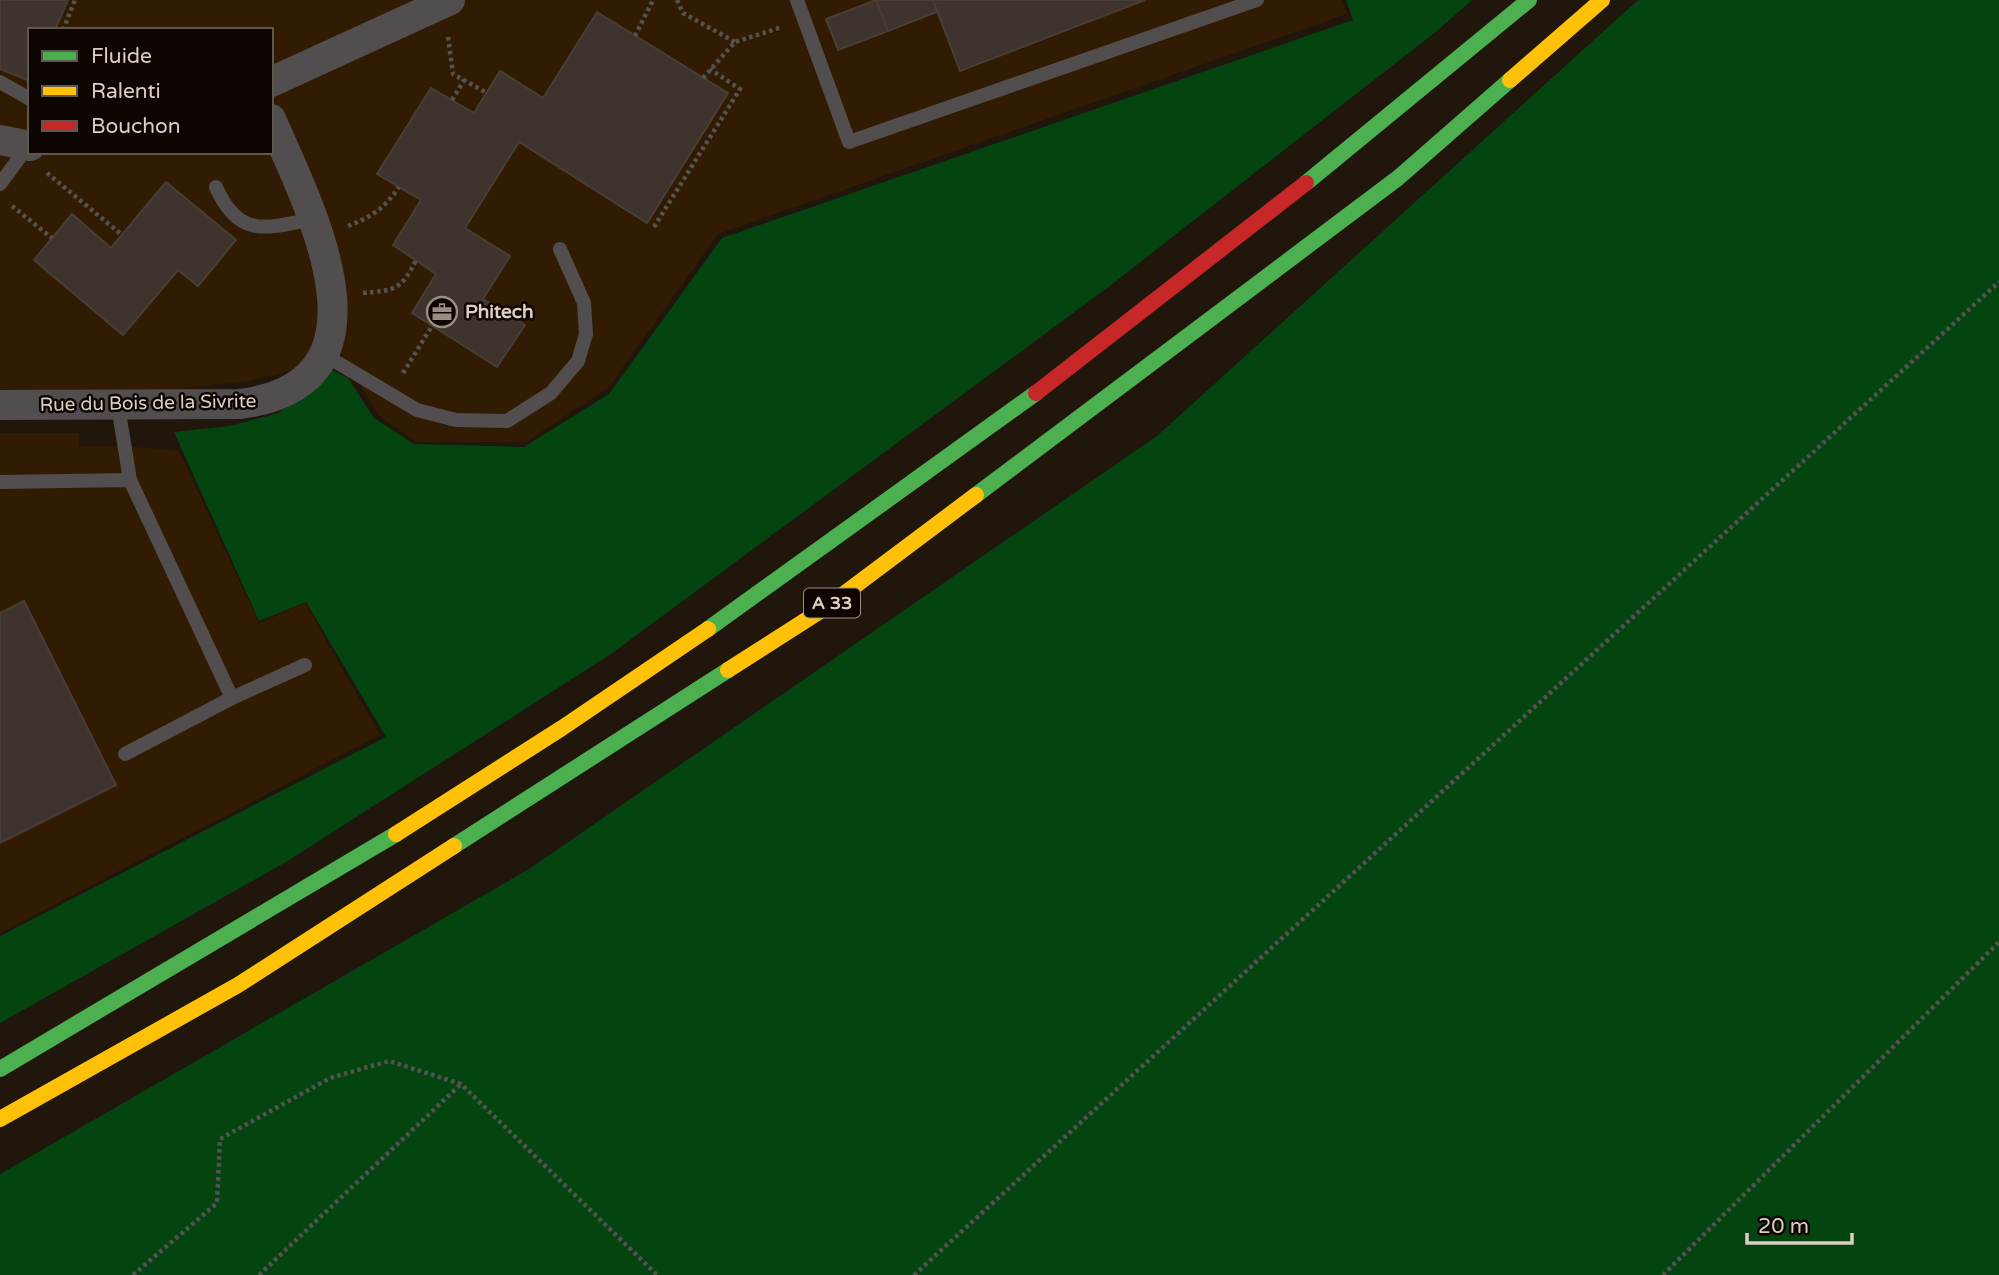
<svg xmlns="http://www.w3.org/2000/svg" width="1999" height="1275" font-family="'Varela Round',sans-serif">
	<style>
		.built { fill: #311b02; fill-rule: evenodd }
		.green { fill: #044410 }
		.building { fill: #3e342d; stroke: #483e35; stroke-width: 2 }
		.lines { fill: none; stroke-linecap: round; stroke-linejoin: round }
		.path { stroke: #56524f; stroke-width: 4.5; stroke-dasharray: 3.5 3.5; stroke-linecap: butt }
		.lane { stroke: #524e4f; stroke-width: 14 }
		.street { stroke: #524e4f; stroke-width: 30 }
		.fast { stroke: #4caf50; stroke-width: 16 }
		.slow { stroke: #ffc107; stroke-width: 16 }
		.jam { stroke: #c62828; stroke-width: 16 }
		.labels { text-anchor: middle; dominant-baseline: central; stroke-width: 5; stroke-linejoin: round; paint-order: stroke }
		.shield { fill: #0c0501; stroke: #9e9288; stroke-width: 2 }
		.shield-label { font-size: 18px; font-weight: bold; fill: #dccfc2 }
		.poi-label { font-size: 19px; font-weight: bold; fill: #dccfc2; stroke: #0c0501; text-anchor: start }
		.street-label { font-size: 19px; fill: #dccfc2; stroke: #0c0501 }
	</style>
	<rect width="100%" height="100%" fill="#20160b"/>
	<path class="built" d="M0 0H1342L1347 14 718 234 608 388 526 442H417L379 416 333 340 296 369 250 381 125 395 0 392ZM30 30H271V152H30Z
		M0 433H79V446H124L179 451 259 623 305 603 380 735 0 933Z"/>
	<path class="green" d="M1346 0H1472L1437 31 1107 288 611 654 286 862 0 1023V936L386 737 306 602 259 621 174 432 229 426 279 413 328 368 348 378 374 418 414 444 524 447 609 394 722 238 1353 20Z
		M1638 0H1999V1275H0V1174L529 869 1157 436Z"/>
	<path class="building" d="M0 0H68L55 30H30V81L0 69Z
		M876 0H933L937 12 888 31Z
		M876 0 888 31 838 50 826 19Z
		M933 0H1145L960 71Z
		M597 12 728 93 647 223 519 142 465 228 510 256 483 299 525 325 497 367 412 313 436 274 393 245 421 200 377 174 431 88 474 113 500 71 543 98Z
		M166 182 236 240 198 286 178 270 123 335 34 260 72 214 111 248Z
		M24 601 116 785 0 843V613Z"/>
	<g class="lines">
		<path class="path" d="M677 0 683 13 735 42
			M63 30 75 0
			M635 36 653 0
			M448 37 453 74 487 93
			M703 78 735 42 782 27
			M452 100 464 80
			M47 173 122 235
			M12 206 52 238
			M348 226C371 217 385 208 399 187
			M654 227 740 89 710 69
			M363 293C394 290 401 291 416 260
			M403 373 432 326
			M133 1275 217 1203 220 1139 330 1078 389 1061 461 1084 657 1275
			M259 1275 461 1084
			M914 1275 1999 282
			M1663 1275 1999 942"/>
		<path class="lane" d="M797 0 849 142 1257 0
			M0 82 30 99
			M0 184 28 146
			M216 187C239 239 266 228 314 219
			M323 354 417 410 456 420 507 421 551 393 578 361 586 334 584 303 560 249
			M118 406 130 480 232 698
			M0 482 130 480
			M125 754 232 698 305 665"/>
		<path class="street" d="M271 82 450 0
			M0 140 30 146
			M0 405 240 404C403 383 309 207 271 119"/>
		<path class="fast" d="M1306 183 1529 0
			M976 495 1398 178 1510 80
			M708 629 1036 393
			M454 846 728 670
			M0 1069 396 834"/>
		<path class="slow" d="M1510 80 1602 0
			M728 670 828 606 976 495
			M396 834 562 728 708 629
			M0 1119 238 985 454 846"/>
		<path class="jam" d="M1036 393 1306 183"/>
	</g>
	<defs>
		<g id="office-ring" transform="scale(1.575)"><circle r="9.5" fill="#0c0501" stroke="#9a8e82" stroke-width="1.5"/><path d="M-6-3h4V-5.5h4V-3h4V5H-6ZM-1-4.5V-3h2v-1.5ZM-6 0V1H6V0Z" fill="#9a8e82"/></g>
	</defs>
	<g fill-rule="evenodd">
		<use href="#office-ring" x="442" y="312"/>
	</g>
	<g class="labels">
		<rect class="shield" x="804" y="588.5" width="56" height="29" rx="5"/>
		<g class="shield-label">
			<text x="832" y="603">A 33</text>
		</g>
		<g class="poi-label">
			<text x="465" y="312">Phitech</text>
		</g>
		<g class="street-label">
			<text transform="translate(148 403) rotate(-1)">Rue du Bois de la Sivrite</text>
		</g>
	</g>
	<rect x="28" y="28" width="245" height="126" fill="#0c0501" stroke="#5f564e" stroke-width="2"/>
	<rect x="42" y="51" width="35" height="10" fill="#4caf50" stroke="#5f564e" stroke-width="2"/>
	<text x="91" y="63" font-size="21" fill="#dccfc2">Fluide</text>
	<rect x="42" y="86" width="35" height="10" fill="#ffc107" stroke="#5f564e" stroke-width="2"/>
	<text x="91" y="98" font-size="21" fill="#dccfc2">Ralenti</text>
	<rect x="42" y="121" width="35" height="10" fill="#c62828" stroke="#5f564e" stroke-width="2"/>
	<text x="91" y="133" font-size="21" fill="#dccfc2">Bouchon</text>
	<path d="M1747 1233v10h105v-10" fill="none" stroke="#dccfc2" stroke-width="3.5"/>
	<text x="1758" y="1233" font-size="21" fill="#dccfc2" stroke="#0c0501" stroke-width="5" paint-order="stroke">20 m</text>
</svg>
